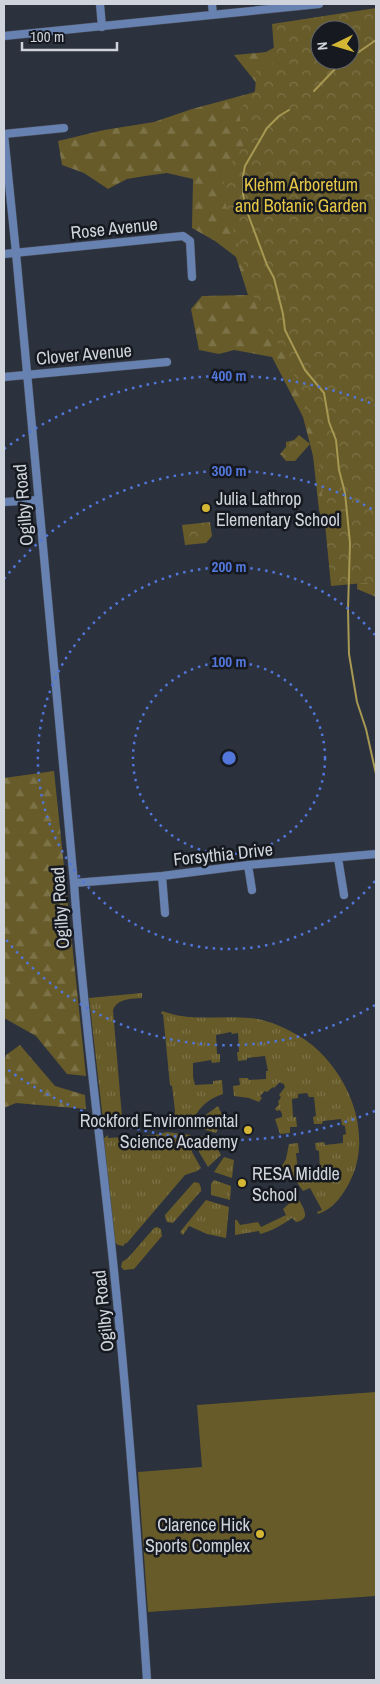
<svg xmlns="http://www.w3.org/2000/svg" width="380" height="1684" font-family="'Archivo Narrow',sans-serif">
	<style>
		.grass { fill: url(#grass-tufts) }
		.forest { fill: url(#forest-firs) }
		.park { fill: url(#park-crowns); fill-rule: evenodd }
		.pitch { fill: #675b29 }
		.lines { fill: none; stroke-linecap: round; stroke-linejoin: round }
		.stream { stroke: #a79852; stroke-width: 2 }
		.minor-casing { stroke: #494e59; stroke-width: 9 }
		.minor { stroke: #6781b1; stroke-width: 8 }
		.ring { fill: none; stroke: #5276d9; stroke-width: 2.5; stroke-dasharray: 2.5 5 }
		.poi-dot { fill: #d4b635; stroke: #16191f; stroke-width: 2 }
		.labels { text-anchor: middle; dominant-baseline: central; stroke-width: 5; stroke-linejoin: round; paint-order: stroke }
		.park-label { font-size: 18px; fill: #e6c747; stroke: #16191f }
		.street-label { font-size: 18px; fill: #cfd3db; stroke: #16191f }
		.poi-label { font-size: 18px; fill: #cfd3db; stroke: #16191f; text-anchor: start }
		.centre { fill: #5276d9; stroke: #16191f; stroke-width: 2.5 }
		.ring-label { font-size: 15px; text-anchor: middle; font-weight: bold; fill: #5276d9; stroke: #16191f; stroke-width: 5; stroke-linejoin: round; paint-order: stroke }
	</style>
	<defs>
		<pattern id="grass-tufts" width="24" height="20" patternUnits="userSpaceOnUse" patternTransform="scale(1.25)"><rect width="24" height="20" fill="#675b29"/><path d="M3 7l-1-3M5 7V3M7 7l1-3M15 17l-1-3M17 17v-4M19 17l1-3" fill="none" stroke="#7c7247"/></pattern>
		<pattern id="forest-firs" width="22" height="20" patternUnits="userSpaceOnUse" patternTransform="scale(1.25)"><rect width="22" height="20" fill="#675b29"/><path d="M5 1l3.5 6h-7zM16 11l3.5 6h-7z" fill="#7c7247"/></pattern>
		<pattern id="park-crowns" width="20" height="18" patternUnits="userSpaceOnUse" patternTransform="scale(1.25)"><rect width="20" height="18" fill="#675b29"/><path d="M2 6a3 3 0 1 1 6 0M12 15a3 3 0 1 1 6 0" fill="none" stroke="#7c7247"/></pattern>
	</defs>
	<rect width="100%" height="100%" fill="#2b313d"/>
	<path class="grass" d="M142 993V998C131 999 118 998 113 1010L122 1117 118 1123 113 1125 103 1120 89 998Z
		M162 1011C190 1022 220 1015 249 1018 264 1019 279 1025 292 1032 344 1058 379 1133 347 1187 339 1200 332 1209 318 1214L317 1212 322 1210 310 1188 303 1191 296 1181 281 1168 286 1159 289 1144 298 1143 299 1153H296L298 1172 306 1171V1175L312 1174V1171L320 1170 319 1151 316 1150 315 1143 324 1142 325 1145 343 1143V1135L346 1134 345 1126 342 1125 341 1119 323 1121 322 1124H314L313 1117 316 1116 314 1097H309L307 1093 298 1094V1098L292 1099 293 1117H296L297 1127H290V1133L280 1134 275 1119 282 1117V1114L280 1110 277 1111 275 1109 279 1104 278 1102 281 1097 279 1095 285 1087 283 1083 282 1084 280 1082 274 1088 273 1087 267 1092 265 1091 260 1096 262 1098 259 1102 249 1098 234 1096 233 1086 240 1085 239 1078H248L249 1080 266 1079V1071H268L265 1056 247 1058V1060L238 1061 237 1052H239L238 1033 232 1034 231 1032 216 1035 217 1054H220V1062L212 1063 211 1060 193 1063V1077L195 1085 213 1084V1081L222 1080 223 1094C207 1099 196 1110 191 1125L174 1120 175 1111 172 1086 170 1085 163 1014H161Z
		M218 1106 225 1121 220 1125 216 1133 199 1128 207 1114Z
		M167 1132 191 1135 192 1152 201 1168 197 1171 185 1175 127 1243 124 1244V1246L118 1245 114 1242 103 1139 108 1135V1138L155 1135Z
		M198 1136 216 1138V1146L221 1155 208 1167 199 1152Z
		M224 1157 234 1160 232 1178 214 1172Z
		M214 1180 231 1186 230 1200 211 1195V1184Z
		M194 1182 199 1183 201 1188V1191L173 1223 167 1222 165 1217V1215Z
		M298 1198C303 1208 312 1219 296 1222L292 1218C282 1225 272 1231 260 1234L259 1231 235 1235V1220H237L240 1225 258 1222 261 1227 286 1215 283 1209 293 1200Z
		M206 1200 229 1207 226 1238 207 1234 189 1226 183 1235 180 1232Z
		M157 1227 161 1229 162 1236 134 1269 124 1270 121 1267 122 1262 128 1258 154 1228Z"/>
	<path class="forest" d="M277 46 376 490V597L357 589 358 565 335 556 319 510 313 456 303 417 272 357 234 350 219 354 199 350 191 309 202 296 248 295 236 257 215 241 192 228 193 179 167 173 145 176 127 179 108 189 84 173 62 165 58 141 104 130 154 122 192 109 262 90 234 55 266 52Z
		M54 771 86 1076 67 1074 36 1036 4 1018V778Z
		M20 1045 55 1086 85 1095 86 1109 16 1103 4 1108V1064L6 1055Z"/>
	<path class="park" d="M376 8V582L331 586 316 430 286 356 260 317 225 202 223 175 243 146 239 110 255 91 257 65 275 63 272 24ZM320 30H350V60H320Z
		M299 435 310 444 295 461H286L280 454 286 447V442L294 440Z
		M210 522 212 536 206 543 185 545 182 525Z"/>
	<path class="pitch" d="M376 1392V1596L148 1612 138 1472 202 1467 197 1405Z"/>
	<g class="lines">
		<path class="stream" d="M350 58 376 40
			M314 91 335 69 348 60
			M289 110 279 116 267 128 245 166 243 176V194L246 209 267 265 274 278 283 314 285 330 305 370 324 393 329 422 336 440 339 470 345 493 350 543 348 609 349 654 357 702 366 729 376 774"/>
		<g class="minor-casing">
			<path id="minor" d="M100 4 102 27
				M212 4 213 15
				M4 36 319 4
				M4 134 16 253 74 883C83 1013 101 1142 114 1271 128 1407 138 1544 147 1680
				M4 134 64 128
				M4 254 183 236 190 241 192 277
				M4 377 167 362
				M4 502 38 500
				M338 858 344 895
				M248 865 252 890
				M162 876 165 913
				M74 883 162 876 248 865 376 854"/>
		</g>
		<use href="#minor" class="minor"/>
	</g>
	<g class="ring">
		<circle cx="229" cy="758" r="96"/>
		<path d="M375 881A191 191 0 1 1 375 635"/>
		<path d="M375 1005A287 287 0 0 1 4 937M4 579A287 287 0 0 1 375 511"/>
		<path d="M375 1111A382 382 0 0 1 4 1067M4 449A382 382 0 0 1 375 405"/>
	</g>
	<g class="poi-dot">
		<circle cx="206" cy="508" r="5"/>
		<circle cx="248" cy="1130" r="5"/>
		<circle cx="242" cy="1183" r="5"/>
		<circle cx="260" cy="1534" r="5"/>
	</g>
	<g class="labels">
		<g class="park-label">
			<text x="301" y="184">Klehm Arboretum<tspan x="301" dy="21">and Botanic Garden</tspan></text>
		</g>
		<g class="street-label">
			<text transform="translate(114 228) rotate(-6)">Rose Avenue</text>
			<text transform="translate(84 354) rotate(-5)">Clover Avenue</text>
			<text transform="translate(23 505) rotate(-95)">Ogilby Road</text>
			<text transform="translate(223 854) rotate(-6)">Forsythia Drive</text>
			<text transform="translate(60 908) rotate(-94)">Ogilby Road</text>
			<text transform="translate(103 1311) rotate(-96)">Ogilby Road</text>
		</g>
		<g class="poi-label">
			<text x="216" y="498">Julia Lathrop<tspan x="216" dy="21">Elementary School</tspan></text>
			<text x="238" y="1120" text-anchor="end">Rockford Environmental<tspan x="238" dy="21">Science Academy</tspan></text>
			<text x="252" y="1173">RESA Middle<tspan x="252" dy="21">School</tspan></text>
			<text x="250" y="1524" text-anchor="end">Clarence Hick<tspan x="250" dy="21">Sports Complex</tspan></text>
		</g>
	</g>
	<circle cx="229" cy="758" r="8" class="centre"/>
	<g class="ring-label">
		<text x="229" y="381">400 m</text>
		<text x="229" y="476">300 m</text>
		<text x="229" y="572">200 m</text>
		<text x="229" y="667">100 m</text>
	</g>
	<rect width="380" height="1684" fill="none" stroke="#cfd3db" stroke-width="10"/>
	<g transform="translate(335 45) rotate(265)"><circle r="24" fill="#16191f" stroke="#60636a"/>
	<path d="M0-4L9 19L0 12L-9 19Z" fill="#d4b635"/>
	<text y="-8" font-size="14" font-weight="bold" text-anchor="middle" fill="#cfd3db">N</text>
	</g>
	<path d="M22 42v8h95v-8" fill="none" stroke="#cfd3db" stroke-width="2.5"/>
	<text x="30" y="42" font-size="15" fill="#cfd3db" stroke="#16191f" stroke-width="4" paint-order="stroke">100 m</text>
</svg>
